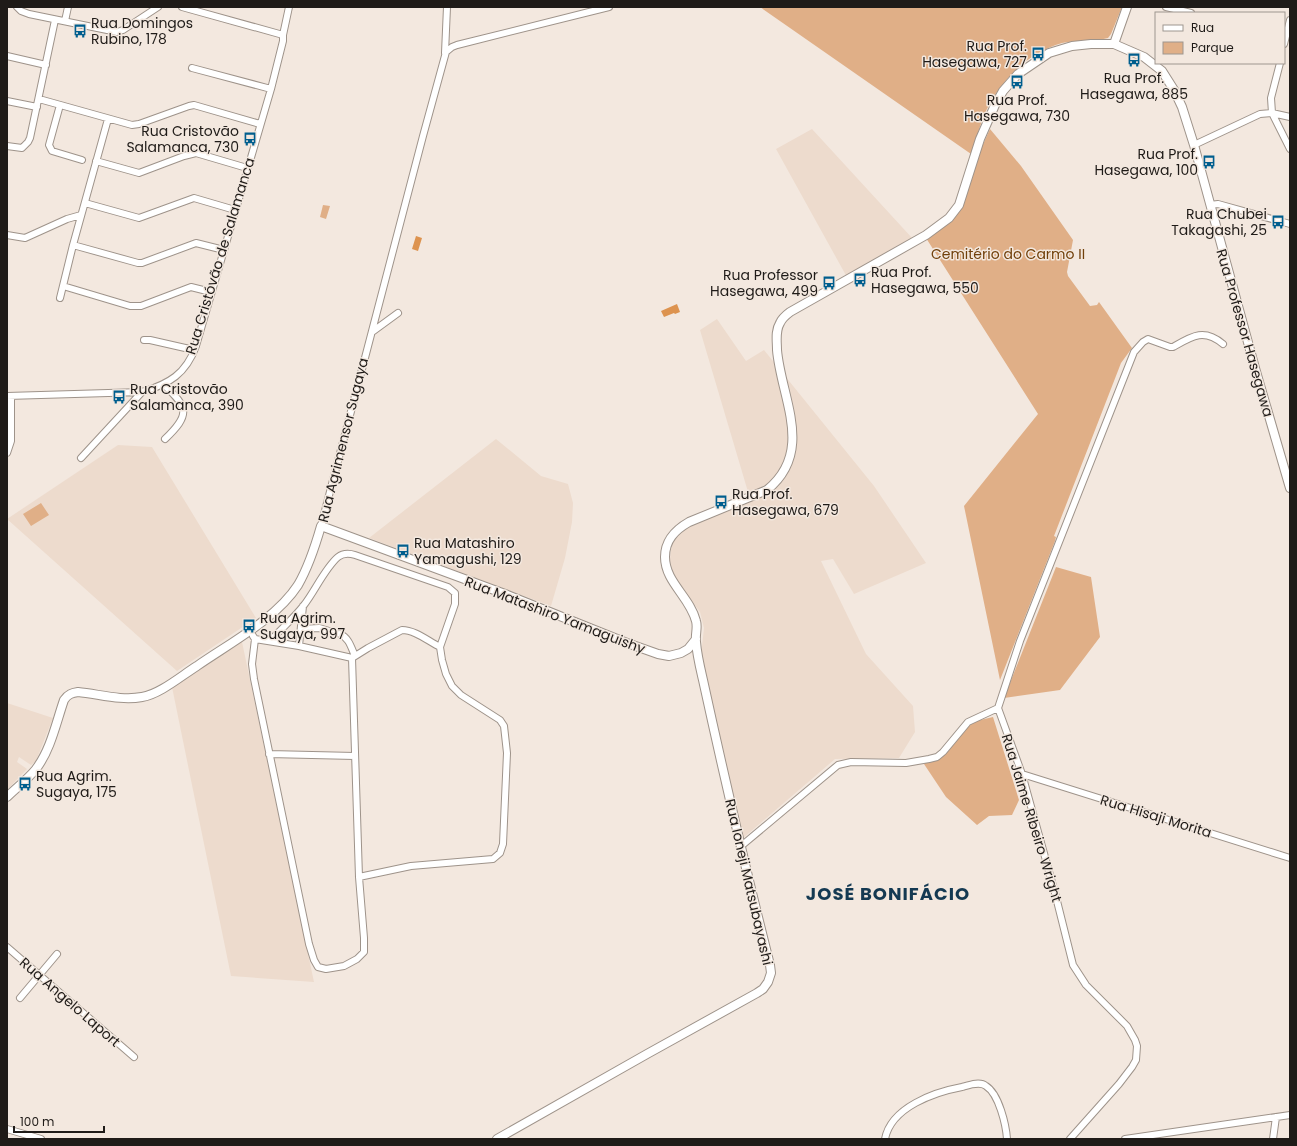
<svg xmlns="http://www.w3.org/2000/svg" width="1297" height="1146" font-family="Poppins,sans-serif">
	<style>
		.built { fill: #eddbcd }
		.green { fill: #e0af87 }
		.water { fill: #dd934f }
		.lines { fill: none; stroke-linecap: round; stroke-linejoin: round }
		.street-casing { stroke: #9e938a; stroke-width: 8 }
		.secondary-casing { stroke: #9e938a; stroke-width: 10 }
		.street { stroke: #fff; stroke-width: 6 }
		.secondary { stroke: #fff; stroke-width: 8 }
		.labels { text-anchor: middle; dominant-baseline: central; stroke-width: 3; stroke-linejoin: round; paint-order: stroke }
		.poi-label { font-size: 14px; fill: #1f1b18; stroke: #f3e8df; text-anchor: start }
		.park-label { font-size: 14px; fill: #71400b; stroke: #f3e8df }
		.street-label { font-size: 14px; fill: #1f1b18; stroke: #f3e8df }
		.district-label { font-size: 18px; font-weight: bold; letter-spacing: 1px; fill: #143952; stroke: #f3e8df }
	</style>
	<rect width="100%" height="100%" fill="#f3e8df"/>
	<path class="built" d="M812 129 913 239 848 279 776 149Z
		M717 319 746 361 764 350 874 486 926 563 854 594 833 559 821 561 866 654 913 706 915 732 899 758 835 759 742 839 718 727 701 655 704 628 700 612 677 581 672 571 670 561 671 549 675 538 685 528 751 502 700 330Z
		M496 439 541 476 568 484 573 503 572 522 565 558 551 606 369 538Z
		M118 445 152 447 256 618 177 671 7 519Z
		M242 642 314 982 231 976 172 687Z
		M7 703 53 718 36 761 31 765 19 757 17 762 27 769 7 790Z"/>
	<path class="green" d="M760 7H1122L1111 34 1108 38C1093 42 1077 40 1062 43 1029 52 1001 80 986 111 980 124 976 140 971 154Z
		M990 129 1021 166 1073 240 1067 272 1068 276 1090 306 1097 305 1099 302 1132 348 1121 363 1054 536 1056 537 1055 541 1000 680 964 506 1038 414 926 238 949 219Z
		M323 205 330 206 326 219 320 217Z
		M41 503 49 515 31 526 23 514Z
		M1056 567 1091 577 1100 637 1060 690 1004 698Z
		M993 717 1019 800 1012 815 989 816 977 825 946 797 924 764 972 722Z"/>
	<path class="water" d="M416 236 422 238 418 251 412 249Z
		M677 304 680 312 675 314 674 313 664 317 661 311Z"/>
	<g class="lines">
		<g class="street-casing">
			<path id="street" d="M17 7 21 11 29 14 117 32 123 30 158 7
				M182 7 283 35
				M1166 7 1191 13
				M65 21 68 7
				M1284 44 1290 20
				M445 53 447 7
				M7 56 46 65
				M192 68 271 89
				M39 99 132 125 139 124 189 106 194 105 260 124
				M7 101 37 107
				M60 105 49 145 52 151 82 160
				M1272 113 1290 149
				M1272 113 1290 117
				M1194 145 1260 114 1272 113 1271 98 1280 63
				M7 146 22 148 28 142 30 138 55 20
				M96 161 139 173 184 156 196 153 247 168
				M85 203 139 218 194 198 235 210
				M1210 205 1218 204 1290 224
				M7 235 25 238 67 219 81 215
				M73 245 138 263H142L196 243 224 250
				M63 286 130 306H141L191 287 211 292
				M60 298 73 245 108 119
				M372 332 398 313
				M144 340H150L194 350
				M164 385C189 408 190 415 165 439
				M7 396 142 392C169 384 186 374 196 346L271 89 283 41V35L289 7
				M7 453 11 441V396
				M81 458 142 392
				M321 526 423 136 446 52 452 47 457 45 609 7
				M301 629 319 628 336 633
				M340 634C349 638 351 647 355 656
				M253 636 255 639 299 646 352 658 359 877 364 938V952L357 959 344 966 326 969 318 967 314 960 309 944 254 679 252 664 255 639
				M270 641C281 629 294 618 304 605 315 591 325 568 338 557 343 553 349 553 355 555L448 587 455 593V604L440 647 442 660 446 674 452 686 461 695 500 720 504 726 507 753 503 844 500 853 493 859 411 866 359 877
				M299 646 303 606
				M352 658 368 648 402 630C415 630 428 641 440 647
				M998 708 1022 774 1055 893 1073 965 1086 985 1127 1026 1135 1040 1137 1046 1136 1060 1132 1067 1119 1084 1070 1139
				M998 708 1020 641 1134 352 1143 342 1148 339 1170 347H1173C1192 336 1204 328 1223 344
				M269 754 355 756
				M1022 774 1290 858
				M740 847 838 765 851 762 906 763 929 759 937 757 943 752 968 722 998 708
				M7 947 134 1057
				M20 998 57 954
				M7 1129 41 1139
				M885 1139C891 1107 935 1092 962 1087 969 1085 980 1081 986 1086 999 1094 1006 1125 1007 1139
				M1125 1139 1290 1115
				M1273 1139 1276 1117"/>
		</g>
		<g class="secondary-casing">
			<path id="secondary" d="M1114 44 1127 7
				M7 797C16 788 28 779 36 769 51 749 56 723 64 700 68 694 72 693 78 692 99 694 121 701 142 697 160 694 181 676 197 666 230 643 276 619 298 585 309 566 315 547 321 526L505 594 627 643 658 654 669 656 681 653 688 649 696 639
				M497 1139 647 1054 757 993 763 989 768 982 771 973 770 965C746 871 724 776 703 680 700 667 697 655 696 642 695 634 698 628 696 621 690 597 665 582 665 557 665 540 675 530 689 522L767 490C815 451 781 398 777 350 777 341 775 331 780 323 782 318 786 315 790 312L926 235 949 218 959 205 980 139 995 105 1003 91 1018 74 1049 53 1072 46 1091 44H1114L1144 57 1162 71 1174 90 1182 107 1194 145 1255 368 1290 488"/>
		</g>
		<use href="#street" class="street"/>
		<use href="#secondary" class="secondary"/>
	</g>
	<defs>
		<g id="bus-bare" transform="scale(1.08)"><path d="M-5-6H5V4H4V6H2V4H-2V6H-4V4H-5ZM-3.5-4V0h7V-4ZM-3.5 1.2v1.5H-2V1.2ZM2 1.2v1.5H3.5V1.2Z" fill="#005e8e" stroke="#f3e8df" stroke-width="2.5" paint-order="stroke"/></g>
	</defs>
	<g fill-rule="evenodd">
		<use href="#bus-bare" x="80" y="31"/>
		<use href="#bus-bare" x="1038" y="54"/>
		<use href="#bus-bare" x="1134" y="60"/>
		<use href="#bus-bare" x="1017" y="82"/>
		<use href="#bus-bare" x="250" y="139"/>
		<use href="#bus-bare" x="1209" y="162"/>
		<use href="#bus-bare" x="1278" y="222"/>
		<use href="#bus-bare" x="860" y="280"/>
		<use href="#bus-bare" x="829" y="283"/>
		<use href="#bus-bare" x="119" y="397"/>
		<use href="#bus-bare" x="721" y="502"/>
		<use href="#bus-bare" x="403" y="551"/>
		<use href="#bus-bare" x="249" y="626"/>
		<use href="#bus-bare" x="25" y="784"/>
	</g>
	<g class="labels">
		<g class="poi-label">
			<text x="91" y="23">Rua Domingos<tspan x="91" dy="16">Rubino, 178</tspan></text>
			<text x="1027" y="46" text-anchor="end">Rua Prof.<tspan x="1027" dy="16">Hasegawa, 727</tspan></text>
			<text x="1134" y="78" text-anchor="middle">Rua Prof.<tspan x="1134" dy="16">Hasegawa, 885</tspan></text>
			<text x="1017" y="100" text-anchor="middle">Rua Prof.<tspan x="1017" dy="16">Hasegawa, 730</tspan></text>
			<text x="239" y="131" text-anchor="end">Rua Cristovão<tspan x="239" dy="16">Salamanca, 730</tspan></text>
			<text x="1198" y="154" text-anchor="end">Rua Prof.<tspan x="1198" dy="16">Hasegawa, 100</tspan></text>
			<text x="1267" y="214" text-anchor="end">Rua Chubei<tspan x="1267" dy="16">Takagashi, 25</tspan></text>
			<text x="871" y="272">Rua Prof.<tspan x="871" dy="16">Hasegawa, 550</tspan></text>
			<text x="818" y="275" text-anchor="end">Rua Professor<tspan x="818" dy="16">Hasegawa, 499</tspan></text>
			<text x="130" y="389">Rua Cristovão<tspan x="130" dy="16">Salamanca, 390</tspan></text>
			<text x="732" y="494">Rua Prof.<tspan x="732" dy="16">Hasegawa, 679</tspan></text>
			<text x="414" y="543">Rua Matashiro<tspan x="414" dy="16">Yamagushi, 129</tspan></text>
			<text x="260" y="618">Rua Agrim.<tspan x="260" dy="16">Sugaya, 997</tspan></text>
			<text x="36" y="776">Rua Agrim.<tspan x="36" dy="16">Sugaya, 175</tspan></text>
		</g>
		<g class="park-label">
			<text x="1008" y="254">Cemitério do Carmo II</text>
		</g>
		<g class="street-label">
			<text transform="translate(220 256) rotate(-73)">Rua Cristóvão de Salamanca</text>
			<text transform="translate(1245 333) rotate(74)">Rua Professor Hasegawa</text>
			<text transform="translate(343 440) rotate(-76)">Rua Agrimensor Sugaya</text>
			<text transform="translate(555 615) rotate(21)">Rua Matashiro Yamaguishy</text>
			<text transform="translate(1156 816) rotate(17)">Rua Hisaji Morita</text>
			<text transform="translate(1032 818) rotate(73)">Rua Jaime Ribeiro Wright</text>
			<text transform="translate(749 882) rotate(77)">Rua Ioneji Matsubayashi</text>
			<text transform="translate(70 1002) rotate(41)">Rua Angelo Laport</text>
		</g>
		<g class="district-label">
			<text x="888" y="893">JOSÉ BONIFÁCIO</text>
		</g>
	</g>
	<rect width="1297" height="1146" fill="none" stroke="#1f1b18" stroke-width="16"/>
	<rect x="1155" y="12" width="130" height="52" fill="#f3e8df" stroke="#9e968f"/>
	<rect x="1163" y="25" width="20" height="6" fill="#ffffff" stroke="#9e968f"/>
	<text x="1191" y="32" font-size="12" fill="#1f1b18">Rua</text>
	<rect x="1163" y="42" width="20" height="12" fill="#e0af87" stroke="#9e968f"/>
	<text x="1191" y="52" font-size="12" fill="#1f1b18">Parque</text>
	<path d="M14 1126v6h90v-6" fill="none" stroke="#1f1b18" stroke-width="2"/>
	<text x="20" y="1126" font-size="12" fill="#1f1b18" stroke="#f3e8df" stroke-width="3" paint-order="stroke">100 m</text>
</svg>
